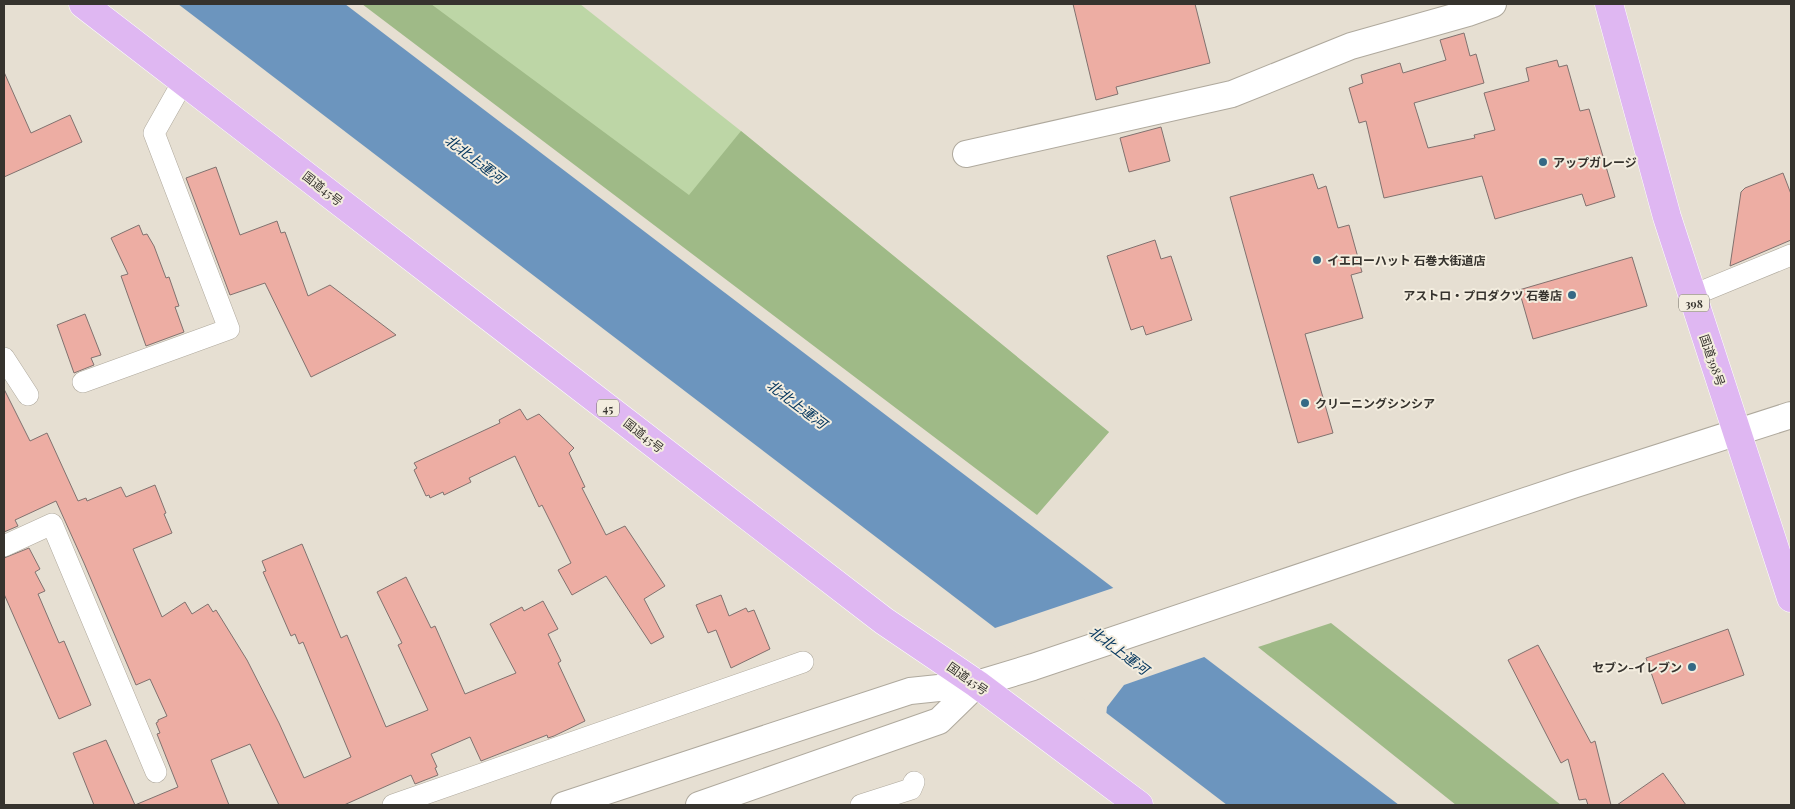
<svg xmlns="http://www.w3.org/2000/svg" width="1795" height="809" font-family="'Playfair Display','Noto Sans JP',serif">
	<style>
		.green { fill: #bdd6a6 }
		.forest { fill: #9fba87 }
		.water { fill: #6c95be }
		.pier { fill: #e6dfd2 }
		.building { fill: #edada3; stroke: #81726f }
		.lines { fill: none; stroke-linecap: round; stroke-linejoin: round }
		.minor-casing { stroke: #afa99d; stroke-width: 22 }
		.tertiary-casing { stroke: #afa99d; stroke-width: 28 }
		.trunk-casing { stroke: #fff; stroke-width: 29 }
		.minor { stroke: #fff; stroke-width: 21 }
		.tertiary { stroke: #fff; stroke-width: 26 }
		.trunk { stroke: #dfb7f2; stroke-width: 28 }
		.poi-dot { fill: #356985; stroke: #f3eddf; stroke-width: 2 }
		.labels { text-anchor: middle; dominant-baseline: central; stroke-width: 4; stroke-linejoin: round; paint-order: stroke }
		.shield { fill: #f3eddf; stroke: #6f6b63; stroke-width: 1 }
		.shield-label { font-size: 11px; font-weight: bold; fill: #36332e }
		.poi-label { font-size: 12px; font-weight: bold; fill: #36332e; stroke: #f3eddf; text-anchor: start }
		.street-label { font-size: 12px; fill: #36332e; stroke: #f3eddf }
		.water-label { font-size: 14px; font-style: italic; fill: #083960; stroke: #f3eddf }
	</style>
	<rect width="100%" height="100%" fill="#e6dfd2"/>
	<path class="green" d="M421 4H580L741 131 1109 432 1060 488Z"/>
	<path class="forest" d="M362 4H431L689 195 741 131 1109 432 1037 515Z
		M1331 623 1561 805H1456L1258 647Z"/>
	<path class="water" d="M178 4H345L1399 805H1227Z"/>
	<path class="pier" d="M1116 587 1207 656 1124 685 1107 707 1106 716 992 629Z"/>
	<path class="building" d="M1073 4H1195L1210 63 1116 87 1118 94 1096 100Z
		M1464 33 1470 56 1476 54 1484 83 1414 103 1428 148 1475 138 1474 135 1495 130 1484 93 1529 81 1526 68 1557 60 1559 67 1567 65 1580 111 1589 109 1615 197 1586 206 1582 194 1495 219 1482 176 1384 198 1366 121 1359 123 1349 88 1363 83 1361 75 1400 63 1403 73 1446 60 1440 40Z
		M4 72 31 133 70 115 82 142 4 177Z
		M1161 127 1170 161 1129 172 1120 138Z
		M216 167 240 235 277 221 281 233 285 232 308 296 330 285 396 335 311 377 265 283 230 295 186 178Z
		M1783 173 1791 194V240L1730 266 1741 192 1745 188Z
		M1313 174 1318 189 1326 186 1338 228 1349 225 1362 272 1351 275 1363 318 1305 334 1333 433 1298 443 1230 197Z
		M139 225 143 235 147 234 154 246 166 278 169 277 179 306 175 307 184 332 146 346 121 276 128 274 111 238Z
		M1155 240 1161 259 1171 256 1192 320 1146 335 1143 326 1131 330 1107 256Z
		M1632 257 1647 306 1533 339 1519 290Z
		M85 314 101 355 91 358 94 365 74 373 57 325Z
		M4 389 30 441 47 433 78 501 86 498 87 501 121 487 126 497 155 485 166 513 164 514 172 533 133 549 162 617 185 602 192 614 208 604 213 612 216 610 247 660 279 723 304 778 351 757 303 642 299 644 295 634 291 636 263 572 266 571 262 561 302 544 341 638 347 635 386 727 428 710 398 645 402 643 377 592 406 577 431 628 435 626 465 694 516 673 490 624 522 607 524 611 543 601 558 629 548 634 561 661 558 663 585 721 554 736 548 738 547 735 481 761 470 737 431 754 437 767 435 768 438 775 415 784 411 775 344 805H279L250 744 211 760 229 805H94L73 753 106 740 135 805 178 787 157 734 160 733 156 723 158 722V720L167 716 150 679 136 685 84 563 56 501 15 520 18 526 4 532Z
		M520 409 527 420 539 414 574 448 569 453 585 487 582 488 606 535 625 526 665 586 644 599 664 637 651 644 606 576 572 595 558 570 571 563 542 505 539 507 515 456 469 478 471 482 444 495 443 492 430 498 429 495 426 496 414 470 417 468 414 463 500 423 499 420Z
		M29 548 40 569 35 572 45 591 38 594 59 643 64 641 91 705 59 719 4 594V558Z
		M721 595 729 616 746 608 748 612 754 610 770 649 731 668 716 630 708 633 696 605Z
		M1728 629 1744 675 1662 704 1646 658Z
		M1538 645 1591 743 1595 741 1611 805H1588L1586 799 1579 800 1568 759 1561 763 1508 660Z
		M1663 773 1686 805H1617Z"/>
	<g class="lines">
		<g class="minor-casing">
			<path id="minor" d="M1691 296 1791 255
				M4 358 28 395
				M83 382 229 329 154 133 184 80
				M4 546 52 524 156 772
				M393 805 803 662
				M861 805 911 789 914 782"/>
		</g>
		<g class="tertiary-casing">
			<path id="tertiary" d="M966 154 1232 94 1351 46 1468 13 1493 4
				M564 805 910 691 977 684 1033 667 1573 485 1791 415
				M699 805 939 721 977 684"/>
		</g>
		<g class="trunk-casing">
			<path id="trunk" d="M83 4 884 621 977 684 1139 805
				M1609 4 1667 217 1791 598"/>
		</g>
		<use href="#minor" class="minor"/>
		<use href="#tertiary" class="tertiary"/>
		<use href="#trunk" class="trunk"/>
	</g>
	<g class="poi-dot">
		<circle cx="1543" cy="162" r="5"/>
		<circle cx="1317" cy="260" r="5"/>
		<circle cx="1572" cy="295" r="5"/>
		<circle cx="1305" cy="403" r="5"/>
		<circle cx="1692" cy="667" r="5"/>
	</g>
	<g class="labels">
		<g class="shield">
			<rect x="1679" y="294.5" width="30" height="17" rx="4"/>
			<rect x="597" y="399.5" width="22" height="17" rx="4"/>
		</g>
		<g class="shield-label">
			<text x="1694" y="303">398</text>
			<text x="608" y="408">45</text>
		</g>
		<g class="poi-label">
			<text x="1553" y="162">アップガレージ</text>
			<text x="1327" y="260">イエローハット 石巻大街道店</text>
			<text x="1562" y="295" text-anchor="end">アストロ・プロダクツ 石巻店</text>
			<text x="1315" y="403">クリーニングシンシア</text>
			<text x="1682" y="667" text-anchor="end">セブン-イレブン</text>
		</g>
		<g class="street-label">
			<text transform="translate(323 188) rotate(38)">国道45号</text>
			<text transform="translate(1713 360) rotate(71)">国道398号</text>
			<text transform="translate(644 435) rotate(38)">国道45号</text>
			<text transform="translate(968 678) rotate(35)">国道45号</text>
		</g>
		<g class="water-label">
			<text transform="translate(475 159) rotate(37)">北北上運河</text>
			<text transform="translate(797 404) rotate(37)">北北上運河</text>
			<text transform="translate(1119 650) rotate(37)">北北上運河</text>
		</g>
	</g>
	<rect width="1795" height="809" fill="none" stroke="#36332e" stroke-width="10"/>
</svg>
